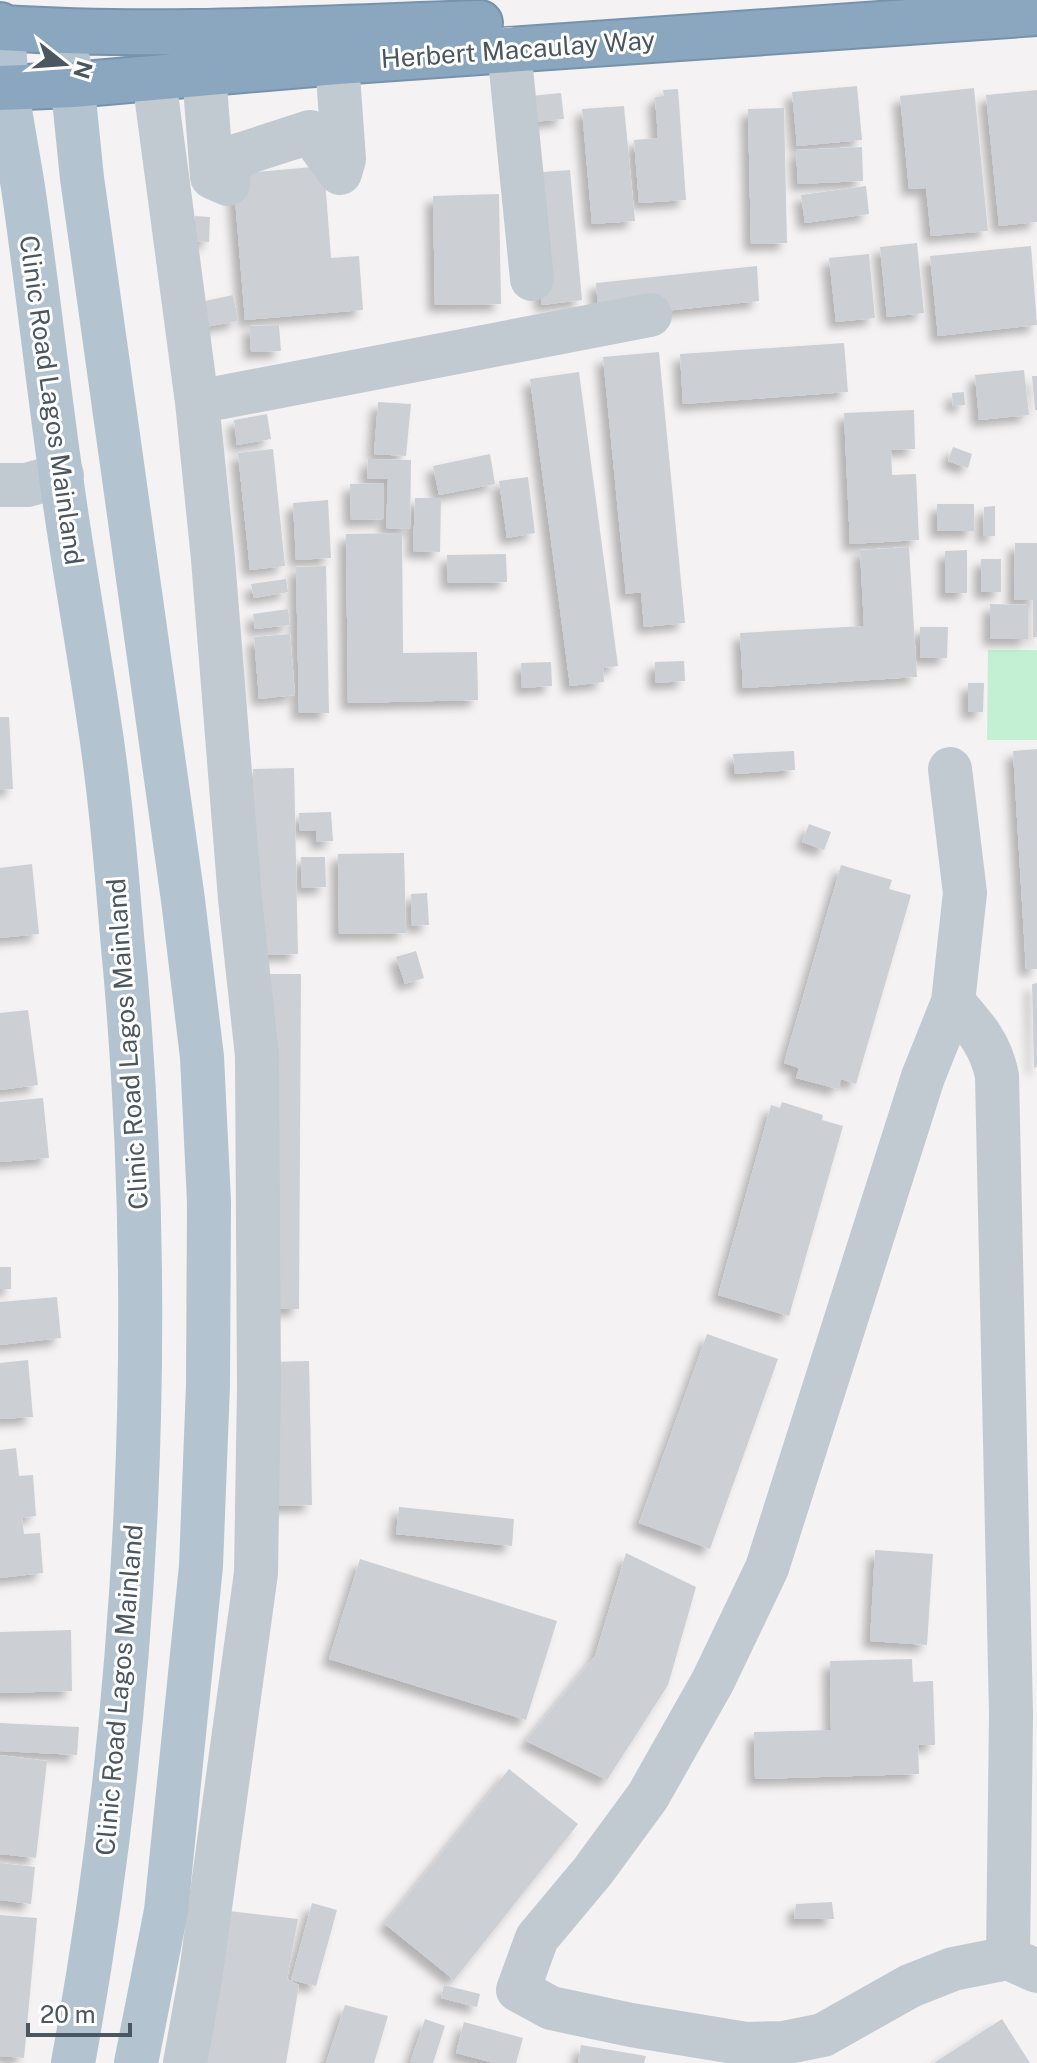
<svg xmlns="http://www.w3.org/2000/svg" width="1037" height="2063" font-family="'Public Sans',sans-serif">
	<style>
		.green { fill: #c3f0d2 }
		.building { fill: #ccd0d4; filter: url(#shadow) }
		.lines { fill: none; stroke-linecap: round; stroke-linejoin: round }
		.highway-casing { stroke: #7692ac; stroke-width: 48 }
		.minor { stroke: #c1cad1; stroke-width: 44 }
		.major { stroke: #b3c3d0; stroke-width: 44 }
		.highway { stroke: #8ba7c0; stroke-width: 44 }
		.labels { text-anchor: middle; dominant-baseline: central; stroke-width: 6; stroke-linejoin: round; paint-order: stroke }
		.street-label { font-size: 26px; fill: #4a5760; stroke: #fff }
	</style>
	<defs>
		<filter id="shadow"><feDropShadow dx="-7" dy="7" stdDeviation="4" flood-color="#0004"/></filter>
	</defs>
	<rect width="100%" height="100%" fill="#f4f2f3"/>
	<path class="green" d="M988 650H1037V740H987Z"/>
	<path class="building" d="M857 86 862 140 797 146 792 92Z
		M974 88 988 231 931 236 926 188 909 189 900 96Z
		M678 89 686 200 639 203 634 140 658 138 655 97 664 96 663 90Z
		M1037 90V222L999 226 986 95Z
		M561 93 564 119 533 122 530 96Z
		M624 106 635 221 592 224 582 109Z
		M784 108 787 243 751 244 748 109Z
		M862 147 863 181 798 184 796 150Z
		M324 166 331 258 359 256 363 310 245 320 233 174Z
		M570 170 582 300 542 305 529 173Z
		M866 186 869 214 805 223 801 195Z
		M499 194 501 304 435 305 433 196Z
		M195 216 210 217 209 242 194 241Z
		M917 243 924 313 887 317 880 247Z
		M1031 246 1037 325 938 336 930 256Z
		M869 254 875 318 836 322 829 258Z
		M757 266 759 301 599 318 596 283Z
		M233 295 238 321 200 328 196 303Z
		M279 325 281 351 251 352 250 326Z
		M844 343 848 392 683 404 680 354Z
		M659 352 685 623 644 627 641 592 626 594 603 357Z
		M1024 370 1029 415 979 420 975 375Z
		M579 372 618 666 603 668 604 682 570 686 530 379Z
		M1032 376H1037V410H1035Z
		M964 392 965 405 953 406 952 393Z
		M378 402 411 404 406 456 374 454Z
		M914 410 915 449 891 450 892 475 916 474 919 540 850 544 844 413Z
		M267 414 271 439 237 445 234 420Z
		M953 447 972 454 968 468 948 461Z
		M273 449 285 566 250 570 238 453Z
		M490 454 495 484 439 495 433 466Z
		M368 459 411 460 410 529 386 528 388 479H367Z
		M528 477 535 533 507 538 499 481Z
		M384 483V519L351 520 350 484Z
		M415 498H441L440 552 413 551Z
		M328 500 331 558 296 560 293 503Z
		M937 504H974V531H937Z
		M995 506V536H983L984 507Z
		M402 533 403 653 477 652 478 700 348 703 346 534Z
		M1015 543H1037V637H1033V600H1014Z
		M909 547 917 677 743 688 740 633 864 626 860 550Z
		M967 550V593H945V551Z
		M506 554 507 582 448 583 447 555Z
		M981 559H1001V592H981Z
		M326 566 329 713H299L296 567Z
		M286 579 288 592 254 598 251 584Z
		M990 604 1028 605V639H990Z
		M288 609 290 625 255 629 253 614Z
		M920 627H948L947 658H920Z
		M290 634 295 695 259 699 254 637Z
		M684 661 685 681 655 683V662Z
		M551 662 552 686 522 688 521 663Z
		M968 683H984L983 712H968Z
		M0 717H9L13 789 0 790Z
		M1037 749V969H1026L1013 751Z
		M794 751 795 770 735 774 733 754Z
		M294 768 298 954 257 955 253 769Z
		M331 812 333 841 317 842 316 830 300 831 299 813Z
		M809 824 831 832 824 850 802 842Z
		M404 853 406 933 339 934 338 854Z
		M301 857H325L326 887 302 888Z
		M32 864 39 934 0 938V868Z
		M841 865 892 880 889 889 911 895 856 1084 841 1079 838 1089 796 1078 799 1068 784 1063Z
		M427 893 429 925 412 926 411 894Z
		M416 951 424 978 405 984 396 957Z
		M268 974H301L299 1309H267Z
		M1037 983V1067L1034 1068 1032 984Z
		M28 1010 38 1085 0 1090V1013Z
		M43 1098 49 1158 0 1162V1102Z
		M782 1102 823 1115 822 1120 843 1126 789 1316 718 1295 771 1105 780 1108Z
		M0 1267H11V1289H0Z
		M57 1297 61 1338 0 1345V1302Z
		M707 1334 778 1359 710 1549 639 1523Z
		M28 1360 33 1417 0 1419V1363Z
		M309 1361 312 1505 273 1506 270 1362Z
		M16 1448 19 1476 33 1475 36 1516 22 1518 24 1534 40 1533 43 1573 0 1578V1450Z
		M399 1507 514 1519 512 1546 396 1534Z
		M875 1550 933 1554 927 1645 870 1641Z
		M626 1553 696 1587 668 1685 607 1780 526 1741 595 1656Z
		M360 1559 557 1621 526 1720 329 1659Z
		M71 1630 72 1691 0 1693V1632Z
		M912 1659 913 1682 933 1681 935 1745H918L919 1774 755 1779 754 1732 831 1730 830 1661Z
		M0 1723 79 1727 77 1755 0 1751Z
		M0 1755 47 1761 36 1858 0 1854Z
		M509 1769 578 1824 454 1980 385 1924Z
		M0 1863 35 1867 31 1904 0 1900Z
		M832 1902 834 1919H794L796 1904Z
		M312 1903 337 1910 316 1986 291 1980Z
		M229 1911 298 1919 287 1979 299 1985 286 2063H198Z
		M0 1915 37 1918 24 2058 0 2056Z
		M444 1985 480 1994 477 2007 441 1998Z
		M345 2005 388 2016 374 2063H326Z
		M425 2019 445 2026 433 2063H410Z
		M1002 2019 1030 2063H934Z
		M464 2022 523 2038 516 2063H494L456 2053Z
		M581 2045 646 2056 644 2063H578Z"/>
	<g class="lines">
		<g class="highway-casing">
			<path id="highway" d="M0 25 3 28C161 38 321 28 480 23
				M0 88 72 85 337 62 1037 13"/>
		</g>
		<path class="minor" d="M509 49 532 279
			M204 73 212 177 228 184 230 158 310 132 340 173 344 159 337 62
			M154 79 197 402 213 559 240 899 257 1056 259 1387 256 1573 200 1980 185 2063
			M197 402 650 315
			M0 485H27L62 475
			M950 769 965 893 953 1002 923 1077 767 1568 713 1681 648 1796 593 1871 537 1938 518 1990 551 2008 631 2025 746 2044 783 2043 823 2035 910 1986 953 1969 1008 1958 1037 1971
			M953 1002C974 1026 991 1044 997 1076L1011 1714 1008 1958"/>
		<path class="major" d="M3 28C5 48 5 69 7 90 12 127 20 164 25 201 40 307 51 412 67 518 77 585 89 653 99 721 110 792 116 864 122 936 158 1305 140 1698 73 2063
			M59 32 71 70 82 178 183 900 202 1057 209 1202 208 1385 201 1566 166 1911 136 2063"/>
		<use href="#highway" class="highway"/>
	</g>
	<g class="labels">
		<g class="street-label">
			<text transform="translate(518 49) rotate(-4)">Herbert Macaulay Way</text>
			<text transform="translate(52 400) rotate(82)">Clinic Road Lagos Mainland</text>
			<text transform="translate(127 1044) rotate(-94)">Clinic Road Lagos Mainland</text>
			<text transform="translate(119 1690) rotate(-85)">Clinic Road Lagos Mainland</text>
		</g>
	</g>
	<g transform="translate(64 64) rotate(107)" stroke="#ffffff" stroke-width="6" paint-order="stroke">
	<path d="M0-6L14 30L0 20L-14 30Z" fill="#4a5760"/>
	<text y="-12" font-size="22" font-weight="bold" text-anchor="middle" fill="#4a5760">N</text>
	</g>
	<path d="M28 2023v12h102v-12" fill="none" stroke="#4a5760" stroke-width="4"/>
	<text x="40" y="2023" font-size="24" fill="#4a5760" stroke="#ffffff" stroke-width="6" paint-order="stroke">20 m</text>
</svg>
